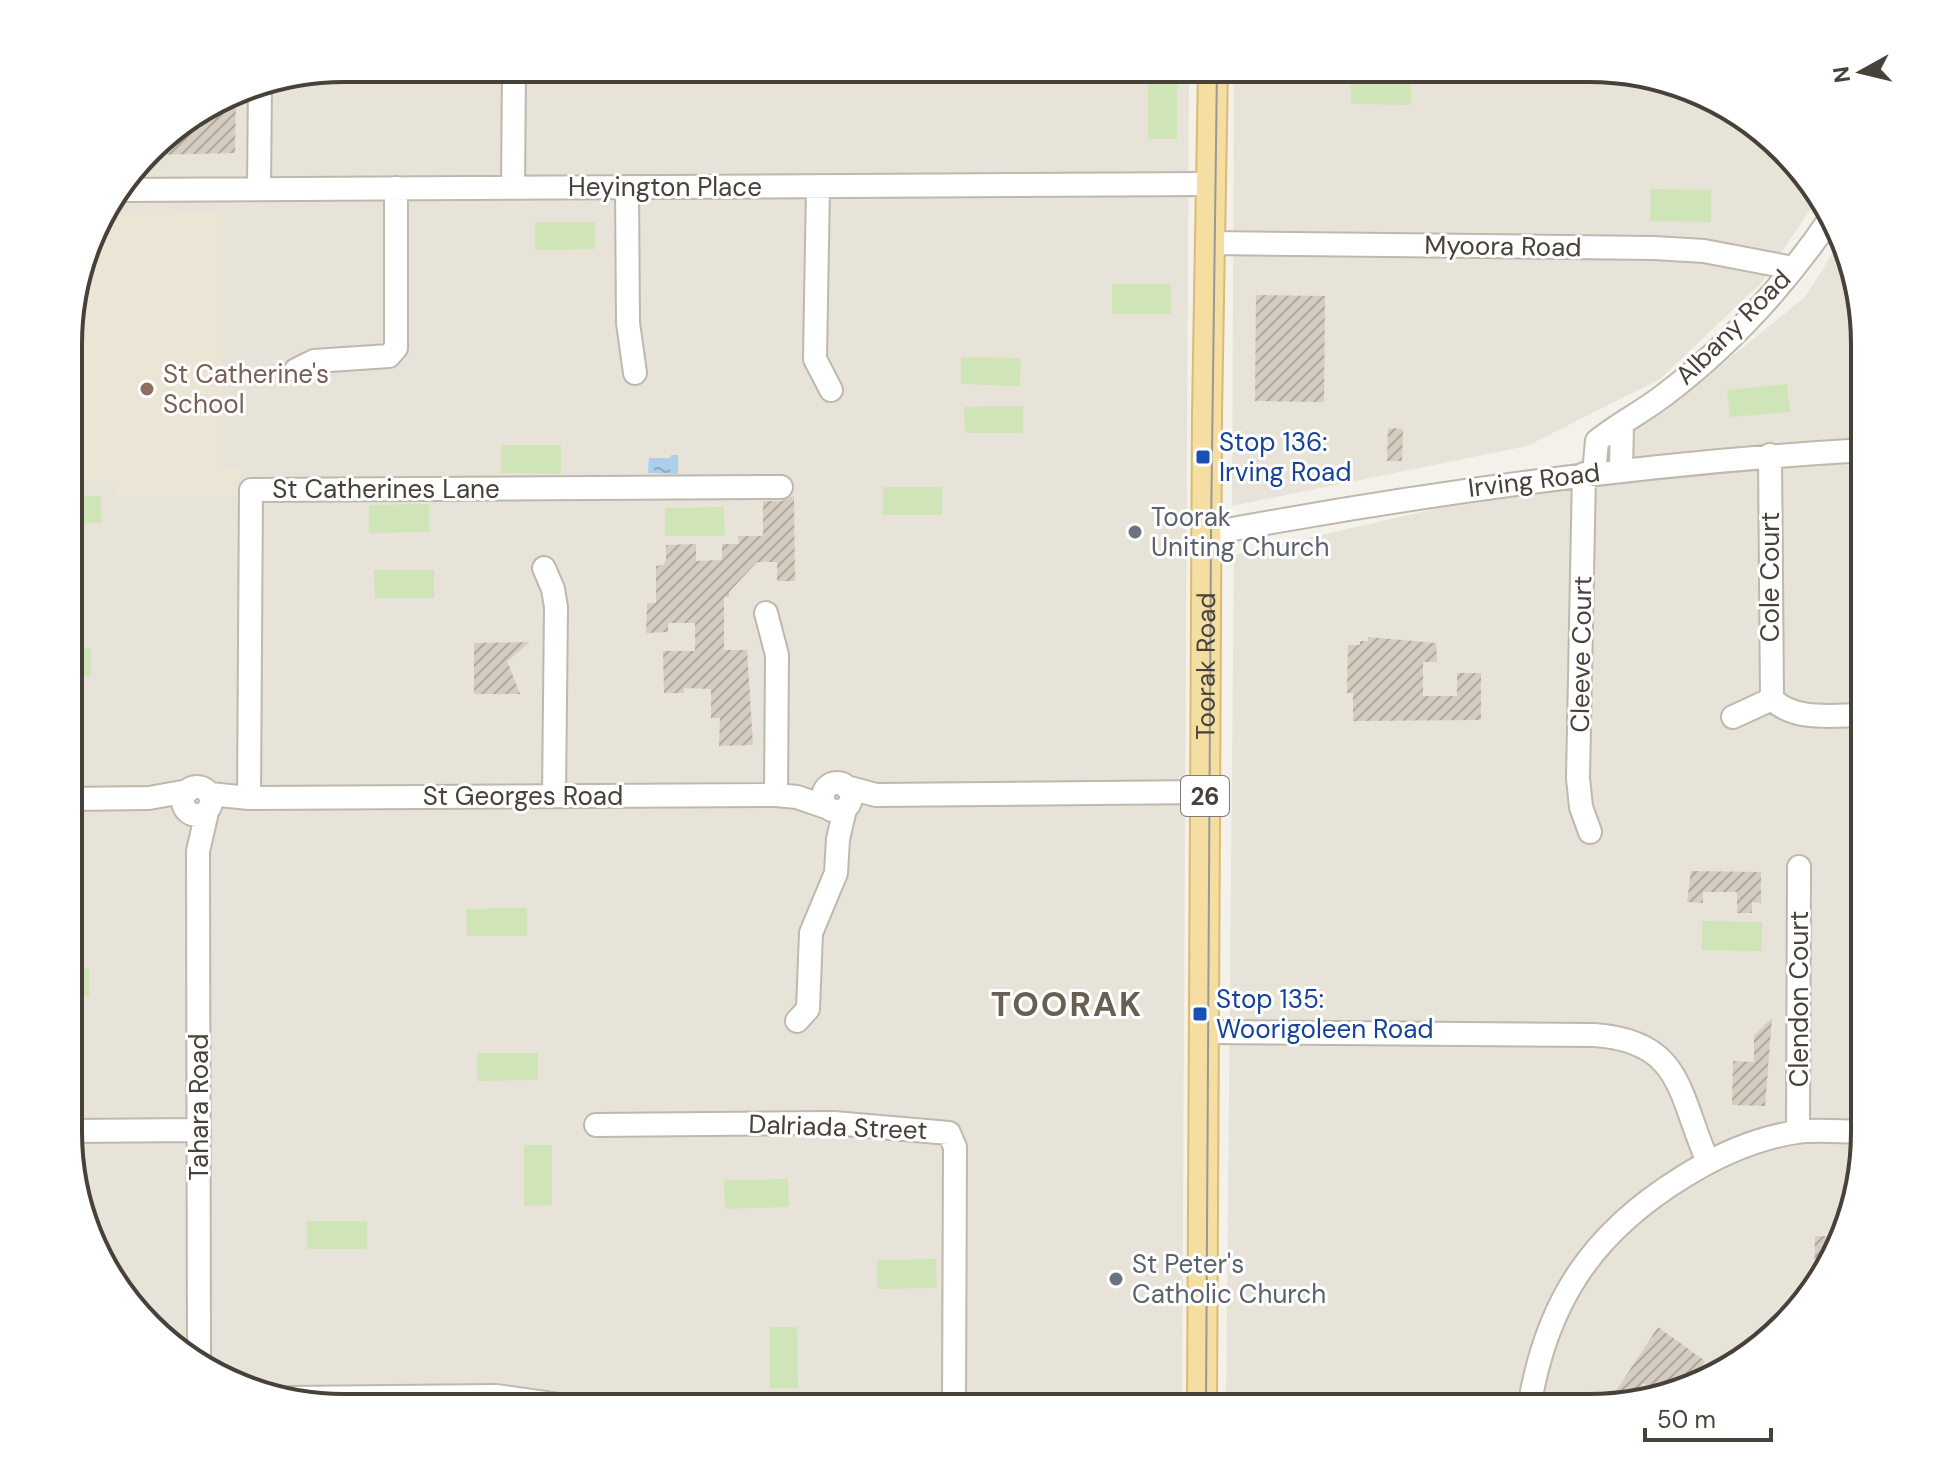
<svg xmlns="http://www.w3.org/2000/svg" width="1933" height="1476" font-family="'DM Sans',sans-serif">
	<style>
		.residential { fill: #e7e3d9 }
		.education { fill: #ebe5d5 }
		.pitch { fill: #cfe4b7 }
		.water { fill: url(#water-ripples) }
		.building { fill: url(#building-hatch) }
		.lines { fill: none; stroke-linecap: round; stroke-linejoin: round }
		.minor-casing { stroke: #beb8ad; stroke-width: 26 }
		.major-casing { stroke: #dabb72; stroke-width: 32 }
		.minor { stroke: #fff; stroke-width: 22 }
		.major { stroke: #f5dea1; stroke-width: 28 }
		.tram { stroke: #989898; stroke-width: 2 }
		.education-dot { fill: #8d6e63; stroke: #fff; stroke-width: 3 }
		.transit-dot { fill: #1a4fb4; stroke: #fff; stroke-width: 3 }
		.worship-dot { fill: #6b7280; stroke: #fff; stroke-width: 3 }
		.labels { text-anchor: middle; dominant-baseline: central; stroke-width: 6; stroke-linejoin: round; paint-order: stroke }
		.shield { fill: #fff; stroke: #7e7a74; stroke-width: 2 }
		.shield-label { font-size: 24px; font-weight: bold; fill: #474139 }
		.street-label { font-size: 26px; fill: #474139; stroke: #fff }
		.education-label { font-size: 26px; fill: #785e54; stroke: #fff; text-anchor: start }
		.transit-label { font-size: 26px; fill: #164399; stroke: #fff; text-anchor: start }
		.worship-label { font-size: 26px; fill: #5b616d; stroke: #fff; text-anchor: start }
		.district-label { font-size: 34px; font-weight: bold; letter-spacing: 2px; fill: #695f51; stroke: #fff }
		.rim { fill: none; stroke: #474139; stroke-width: 4 }
	</style>
	<defs>
		<pattern id="water-ripples" width="26" height="14" patternUnits="userSpaceOnUse" patternTransform="scale(2)"><rect width="26" height="14" fill="#acd0ea"/><path d="M2 4q2-2 4 0t4 0M15 11q2-2 4 0t4 0" fill="none" stroke="#8eaabf"/></pattern>
		<pattern id="building-hatch" width="6" height="6" patternUnits="userSpaceOnUse" patternTransform="scale(2)"><rect width="6" height="6" fill="#d4cdc0"/><path d="M-1 1l2-2M0 6l6-6M5 7l2-2" fill="none" stroke="#aea89d"/></pattern>
	</defs>
	<rect width="100%" height="100%" fill="#f4f1ea"/>
	<path class="residential" d="M344 68H1189L1182 1408 327 1407 239 1387 163 1340 97 1254 69 1150 70 308 105 207 163 136 255 83Z
		M1234 68 1606 69 1694 89 1770 136 1818 198 1761 283 1660 379 1527 446 1232 506Z
		M1841 240 1865 344 1864 1150 1844 1237 1797 1313 1710 1380 1589 1408H1226L1234 555 1539 485 1662 413 1805 297Z"/>
	<path class="education" d="M223 213V469H242L241 496 115 497V481H70V308L102 214Z"/>
	<path class="pitch" d="M901 68H960V80H901Z
		M1351 76 1411 77V105L1351 104Z
		M1148 77H1177V139H1148Z
		M1651 189 1711 190V222L1650 221Z
		M535 222H595V249L535 250Z
		M1112 284H1171V314H1112Z
		M961 357 1021 358 1020 386 961 384Z
		M1787 384 1790 412 1730 417 1727 390Z
		M1023 406V433H965L964 407Z
		M501 445H561V474L501 473Z
		M883 487H942V515H883Z
		M70 496H101V523L70 524Z
		M429 504V532L369 533V505Z
		M724 507 725 536H665V508Z
		M374 570H434V598H375Z
		M70 648H91V676H70Z
		M527 908V936H467L466 909Z
		M1702 921 1762 922V951L1702 950Z
		M89 968V996H69V969Z
		M477 1053H538V1080L477 1081Z
		M524 1145H552V1205L524 1206Z
		M788 1179 789 1207 725 1209 724 1180Z
		M307 1221H367V1249H307Z
		M936 1259 937 1288 877 1289V1260Z
		M770 1327H797L798 1388H770Z"/>
	<path class="water" d="M671 455H678V474L648 473 649 458H670Z"/>
	<path class="building" d="M236 94 235 153 147 155 162 136 178 128H195L196 117Z
		M1256 295 1325 296 1324 402 1255 401Z
		M1388 428 1403 429 1402 461H1387Z
		M794 496 795 581H777V562H757L729 592V597H724V650H747L753 745 719 746 720 718H711V689L684 688V693H664L663 651H695V623H668V632L646 633 647 603H656V566L663 565 666 560V545L696 544V561L722 560V544H739L738 536H763V501H782Z
		M1368 637 1436 643 1437 662H1423V696H1457V673H1481V720L1353 721V693H1347L1348 645H1360V641H1368Z
		M530 642 507 661 520 694H474V643Z
		M1691 871 1761 872V903L1752 902V913H1737V892H1703V903L1687 902Z
		M1772 1018 1765 1106 1732 1105 1733 1061 1754 1062V1036Z
		M1815 1236 1844 1237 1814 1285Z
		M1658 1327 1705 1361 1689 1385 1656 1392 1643 1383 1632 1398 1608 1403Z"/>
	<g class="lines">
		<g class="minor-casing">
			<path id="minor" d="M818 186 815 359 831 390
				M513 187 514 68
				M627 187 628 323 635 373
				M259 189 260 82
				M118 190 1212 184
				M1210 243 1654 248 1704 251 1793 268
				M296 370 314 361 389 356 396 348V188
				M1621 469 1622 425
				M1594 473 1597 441C1618 424 1642 412 1663 396 1729 346 1786 284 1832 216
				M1584 474 1578 778 1581 807 1590 832
				M1206 534C1425 493 1643 463 1865 450
				M544 568 553 589 556 607 554 796
				M766 613 777 655 776 795
				M1772 699C1795 722 1834 715 1865 715
				M1733 717 1772 699 1770 455
				M823 797a14 14 0 1 1 28 0a14 14 0 1 1-28 0Z
				M183 801a14 14 0 1 1 28 0a14 14 0 1 1-28 0Z
				M846 787 876 795 1205 792
				M210 794 249 798 776 795 797 797 826 807
				M249 798 251 490 781 487
				M69 799 149 798 188 791
				M797 1021 808 1009 811 933 836 873 838 839 845 809
				M1204 1032 1594 1035C1683 1041 1678 1094 1708 1162
				M596 1125 834 1123 949 1133 955 1147 954 1408
				M69 1131 199 1130
				M1798 1132 1799 867
				M199 1362 198 851 207 812
				M288 1398 496 1396 581 1408
				M1529 1408C1546 1302 1592 1233 1683 1177 1718 1155 1756 1138 1797 1132 1819 1129 1842 1132 1864 1132"/>
		</g>
		<g class="major-casing">
			<g id="major">
				<path id="s1" d="M1202 1408 1207 414 1213 68"/>
			</g>
		</g>
		<use href="#minor" class="minor"/>
		<use href="#major" class="major"/>
		<path class="tram" d="M1206 1408 1211 533 1217 68"/>
	</g>
	<circle class="education-dot" cx="147" cy="389" r="8"/>
	<g class="transit-dot">
		<rect x="1195" y="449" width="16" height="16" rx="4"/>
		<rect x="1192" y="1006" width="16" height="16" rx="4"/>
	</g>
	<g class="worship-dot">
		<circle cx="1135" cy="532" r="8"/>
		<circle cx="1116" cy="1279" r="8"/>
	</g>
	<g class="labels">
		<rect class="shield" x="1181" y="776" width="48" height="40" rx="6"/>
		<g class="shield-label">
			<text x="1205" y="796">26</text>
		</g>
		<g class="street-label">
			<text x="665" y="187">Heyington Place</text>
			<text transform="translate(1503 246) rotate(1)">Myoora Road</text>
			<text transform="translate(1733 327) rotate(-45)">Albany Road</text>
			<text transform="translate(1534 480) rotate(-7)">Irving Road</text>
			<text x="386" y="489">St Catherines Lane</text>
			<text transform="translate(1770 577) rotate(-90)">Cole Court</text>
			<text transform="translate(1581 654) rotate(-89)">Cleeve Court</text>
			<text stroke="none"><textPath href="#s1" startOffset="742">Toorak Road</textPath></text>
			<text x="523" y="796">St Georges Road</text>
			<text transform="translate(1799 999) rotate(-90)">Clendon Court</text>
			<text transform="translate(199 1107) rotate(-90)">Tahara Road</text>
			<text transform="translate(838 1127) rotate(2)">Dalriada Street</text>
		</g>
		<g class="education-label">
			<text x="163" y="374">St Catherine's<tspan x="163" dy="30">School</tspan></text>
		</g>
		<g class="transit-label">
			<text x="1219" y="442">Stop 136:<tspan x="1219" dy="30">Irving Road</tspan></text>
			<text x="1216" y="999">Stop 135:<tspan x="1216" dy="30">Woorigoleen Road</tspan></text>
		</g>
		<g class="worship-label">
			<text x="1151" y="517">Toorak<tspan x="1151" dy="30">Uniting Church</tspan></text>
			<text x="1132" y="1264">St Peter's<tspan x="1132" dy="30">Catholic Church</tspan></text>
		</g>
		<g class="district-label">
			<text x="1067" y="1004">TOORAK</text>
		</g>
	</g>
	<path d="M0 0H1933V1476H0ZM344 82H1589A262 262 0 0 1 1851 344V1132A262 262 0 0 1 1589 1394H344A262 262 0 0 1 82 1132V344A262 262 0 0 1 344 82Z" fill="#fff" fill-rule="evenodd"/>
	<path class="rim" d="M344 82H1589A262 262 0 0 1 1851 344V1132A262 262 0 0 1 1589 1394H344A262 262 0 0 1 82 1132V344A262 262 0 0 1 344 82Z"/>
	<g transform="translate(1861 72) rotate(262)" stroke="#ffffff" stroke-width="6" paint-order="stroke">
	<path d="M0-6L14 30L0 20L-14 30Z" fill="#474139"/>
	<text y="-12" font-size="22" font-weight="bold" text-anchor="middle" fill="#474139">N</text>
	</g>
	<path d="M1645 1428v12h126v-12" fill="none" stroke="#474139" stroke-width="4"/>
	<text x="1657" y="1428" font-size="24" fill="#474139" stroke="#ffffff" stroke-width="6" paint-order="stroke">50 m</text>
</svg>
